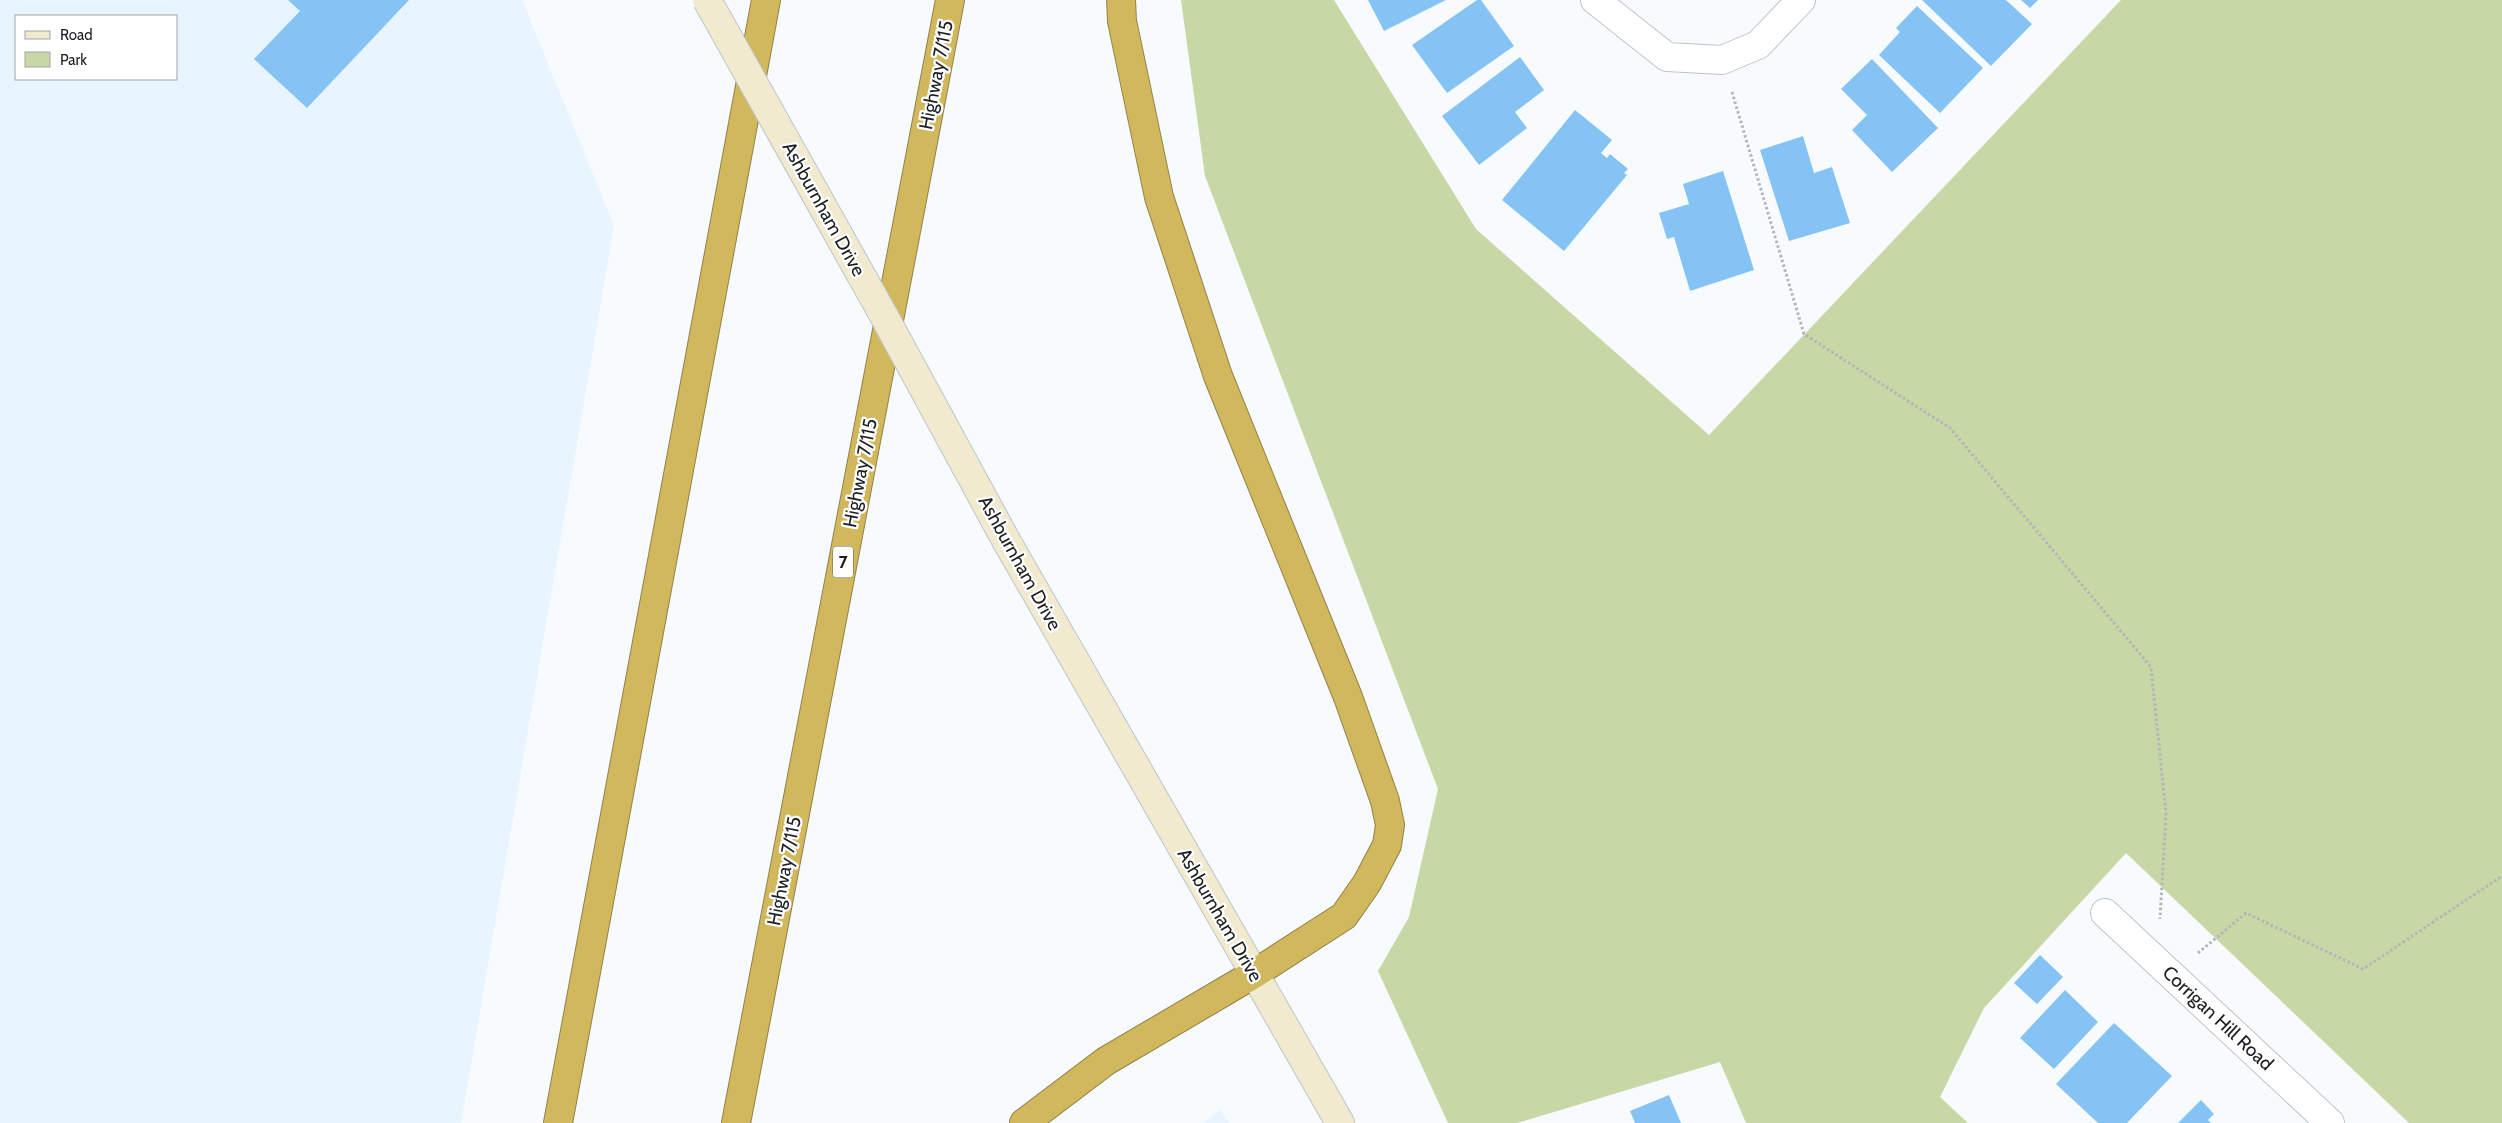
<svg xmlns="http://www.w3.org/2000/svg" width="2502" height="1123" font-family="Cabin,sans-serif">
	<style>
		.built { fill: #e8f4ff; fill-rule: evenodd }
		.green { fill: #c7d7a5 }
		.building { fill: #85c3f5 }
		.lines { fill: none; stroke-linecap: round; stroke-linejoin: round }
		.street-casing { stroke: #bcc5cc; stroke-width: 30 }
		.secondary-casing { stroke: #bcc5cc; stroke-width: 30 }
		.highway-casing { stroke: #918248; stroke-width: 30 }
		.path { stroke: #b2b6b9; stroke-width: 3; stroke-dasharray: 2.5 2.5; stroke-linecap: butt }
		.street { stroke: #fff; stroke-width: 28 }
		.secondary { stroke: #f1eace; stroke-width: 28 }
		.highway { stroke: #d1b85d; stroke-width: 28 }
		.secondary-bridge-casing { stroke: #bcc5cc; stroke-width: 30; stroke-linecap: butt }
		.secondary-bridge { stroke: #f1eace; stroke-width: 28 }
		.labels { text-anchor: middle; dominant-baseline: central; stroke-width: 4.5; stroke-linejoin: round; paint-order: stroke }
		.shield { fill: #fff; stroke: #5f6264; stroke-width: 1 }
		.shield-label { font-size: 18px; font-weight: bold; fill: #1b1e21 }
		.street-label { font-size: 19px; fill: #1b1e21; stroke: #fff }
	</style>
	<rect width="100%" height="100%" fill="#f7fbfe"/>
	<path class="built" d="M0 0H522L614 226 461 1123H0ZM16 16H176V79H16Z
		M1220 1110 1229 1123H1202Z"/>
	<path class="green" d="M1181 0H1334L1476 229 1709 435 2121 0H2502V1123H2409L2126 853 1984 1008 1940 1097 1968 1123H1746L1720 1062 1517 1123H1448L1378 971 1409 917 1438 789 1205 176Z"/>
	<path class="building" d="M288 0H409L307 108 254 59 300 11Z
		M1368 0H1446L1384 31Z
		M1477 0H1481L1514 46 1447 93 1412 45Z
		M1922 0H2006L2032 24 1991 66Z
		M2021 0H2038L2030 8Z
		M1917 6 1983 68 1940 113 1879 55 1900 32 1896 28Z
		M1520 57 1544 90 1515 112 1527 128 1479 165 1442 116Z
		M1872 59 1938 128 1892 172 1852 130 1867 115 1841 89Z
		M1575 110 1612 140 1601 153 1607 158 1610 154 1628 169 1624 173 1627 175 1564 251 1502 200Z
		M1803 136 1814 173 1832 167 1850 223 1789 241 1760 150Z
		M1723 171 1754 270 1690 291 1674 237 1667 239 1659 213 1689 204 1683 184Z
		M2040 955 2063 977 2037 1004 2014 983Z
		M2065 990 2098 1022 2054 1069 2020 1038Z
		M2114 1023 2172 1076 2127 1123H2098L2056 1084Z
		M1669 1095 1681 1123H1635L1630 1111Z
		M2201 1100 2214 1114 2208 1120 2211 1123H2178Z"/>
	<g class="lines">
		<g class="street-casing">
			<path id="street" d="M1595 0 1667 57 1722 60 1758 45 1801 0
				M2105 913 2330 1123"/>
		</g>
		<g class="secondary-casing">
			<path id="secondary" d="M1007 542 1340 1123"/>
		</g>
		<g class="highway-casing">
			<path id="highway" d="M558 1123 766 0
				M736 1123 950 0
				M1024 1123 1106 1061 1254 974 1344 916 1367 883 1387 845 1390 825 1385 801 1348 697 1218 376 1159 197 1122 21 1121 0"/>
		</g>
		<path class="path" d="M1732 92 1804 334 1950 428 2151 667 2166 814 2160 919
			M2198 953 2246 913 2363 969 2502 876"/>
		<use href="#street" class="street"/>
		<use href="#secondary" class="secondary"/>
		<use href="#highway" class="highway"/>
		<g class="secondary-bridge-casing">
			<path id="secondary-bridge" d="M707 0 884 316 1007 542"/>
		</g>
		<use href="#secondary-bridge" class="secondary-bridge"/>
	</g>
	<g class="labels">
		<rect class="shield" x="833" y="546.5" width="20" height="31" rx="4"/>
		<g class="shield-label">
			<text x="843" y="562">7</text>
		</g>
		<g class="street-label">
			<text transform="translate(936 75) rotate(-79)">Highway 7/115</text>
			<text transform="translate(824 209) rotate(61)">Ashburnham Drive</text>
			<text transform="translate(860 473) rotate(-79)">Highway 7/115</text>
			<text transform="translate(1020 563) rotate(61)">Ashburnham Drive</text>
			<text transform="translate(784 871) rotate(-79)">Highway 7/115</text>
			<text transform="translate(1220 915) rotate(60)">Ashburnham Drive</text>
			<text transform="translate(2218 1018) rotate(43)">Corrigan Hill Road</text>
		</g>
	</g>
	<rect x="15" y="15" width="162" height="65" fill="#ffffff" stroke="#a4a5a6"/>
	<rect x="25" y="31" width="25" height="8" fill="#f1eace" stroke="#a4a5a6"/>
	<text x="60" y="40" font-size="15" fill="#1b1e21">Road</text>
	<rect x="25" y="52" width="25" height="15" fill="#c7d7a5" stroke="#a4a5a6"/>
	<text x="60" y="65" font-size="15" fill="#1b1e21">Park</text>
</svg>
